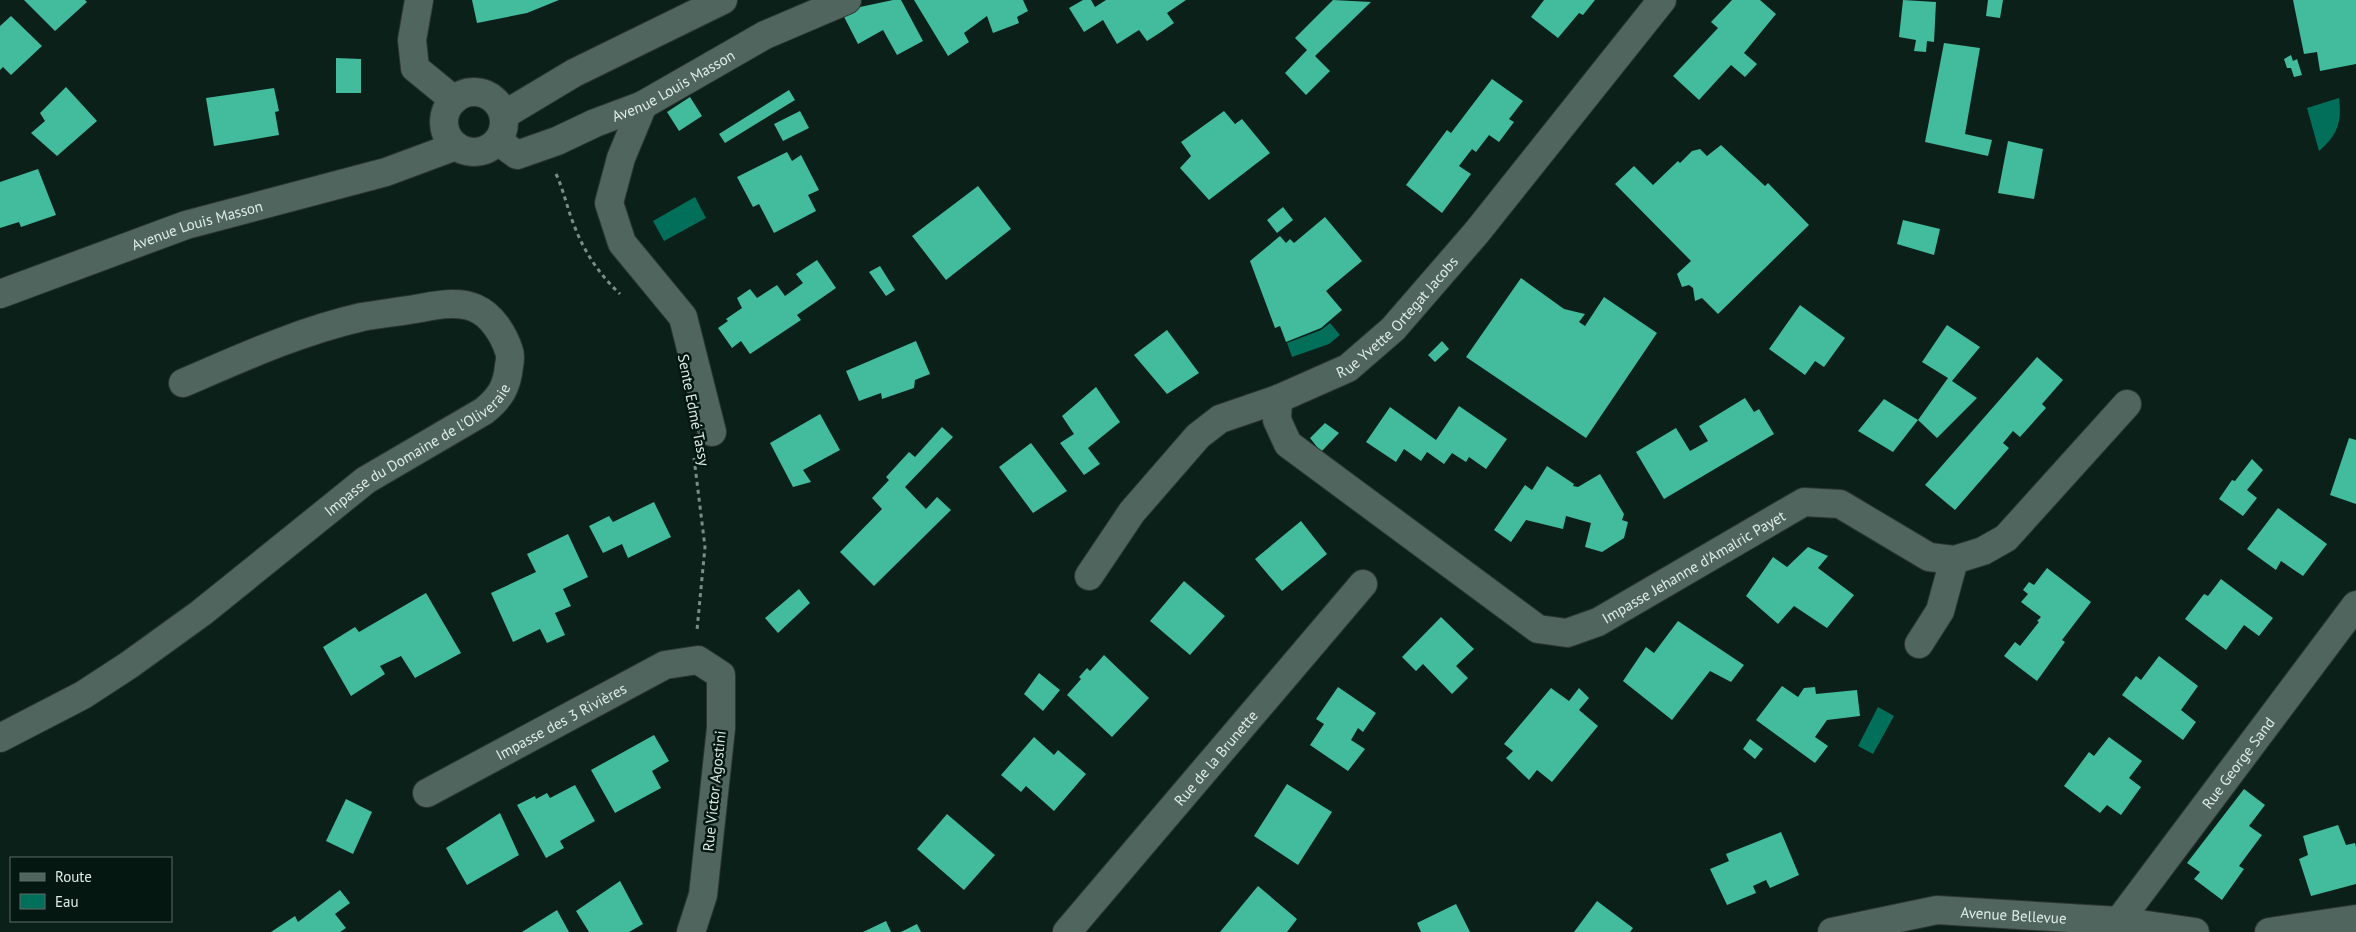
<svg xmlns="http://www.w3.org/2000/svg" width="2356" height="932" font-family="'PT Sans',sans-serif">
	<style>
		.water { fill: #016f5a }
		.building { fill: #43bb9d }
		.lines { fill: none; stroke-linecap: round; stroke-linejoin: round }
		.minor-casing { stroke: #2d3633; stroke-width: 30 }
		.path { stroke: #7c8d88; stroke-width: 3; stroke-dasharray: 4 4; stroke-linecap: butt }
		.minor { stroke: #4f655e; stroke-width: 28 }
		.labels { text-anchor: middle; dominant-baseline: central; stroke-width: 5; stroke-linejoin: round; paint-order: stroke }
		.street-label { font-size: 15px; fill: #dfece8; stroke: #041711 }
	</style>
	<rect width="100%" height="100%" fill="#0c201a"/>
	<path class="water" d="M2339 98C2342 121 2338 135 2319 151L2307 108Z
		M695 197 706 218 664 241 653 221Z
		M1330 323 1340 335 1329 344 1292 357 1287 343 1321 330Z
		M1878 707 1894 716 1873 754 1858 746Z"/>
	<path class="building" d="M24 0H85L87 2 55 31Z
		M472 0H559L527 13 477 23Z
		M893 0H901L923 41 897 55 883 30 858 44 841 11Z
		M914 0H1023L1028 11 1017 17 1019 23 993 33 987 16 964 33 969 42 948 56Z
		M1083 0H1091L1095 7 1106 0H1186L1167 13 1174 23 1161 32 1147 41 1139 30 1117 44 1103 20 1084 32 1069 8Z
		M1333 0 1371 2 1315 56 1330 71 1306 95 1285 73 1307 50 1295 38Z
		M1544 0H1595L1583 15 1579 13 1558 38 1531 17Z
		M1732 0H1760L1776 14 1744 53 1757 64 1745 77 1731 65 1699 100 1673 76 1718 28 1711 22Z
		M1903 0 1936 2 1934 42 1927 41 1926 52 1914 51 1916 40 1899 37Z
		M1988 0H2003L2000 18 1986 16Z
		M2293 0H2356V64L2320 71 2317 52 2304 54Z
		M11 16 42 46 11 75 3 67 0 70V26Z
		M1944 43 1980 48 1965 134 1992 140 1988 156 1925 142Z
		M2291 55 2293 61 2297 59 2302 75 2294 77 2291 68H2287L2284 59Z
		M336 58 361 59V93H336Z
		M1492 79 1523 101 1509 119 1514 122 1499 142 1489 135 1476 152 1472 149 1459 166 1471 174 1442 213 1406 185 1447 130 1451 133Z
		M66 87 97 121 57 156 31 133 45 121 40 113Z
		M274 88 279 111 275 112 279 135 214 146 206 98Z
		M789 90 795 100 725 143 719 134Z
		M690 97 702 116 679 131 667 112Z
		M800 111 809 128 783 141 774 124Z
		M1224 111 1235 124 1242 119 1270 153 1209 200 1180 168 1191 156 1181 142Z
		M2008 141 2043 149 2034 199 1998 193Z
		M1721 145 1765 186 1768 183 1809 225 1718 314 1702 298 1695 301 1693 288 1689 285 1682 287 1677 274 1691 261 1615 184 1634 166 1653 185 1678 161 1680 163 1692 151 1700 149 1707 156Z
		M787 152 792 161 801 155 819 190 808 195 816 211 774 233 759 204 753 207 737 177Z
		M38 169 56 215 21 227 19 222 0 228V182Z
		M978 186 1011 229 946 280 912 236Z
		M1283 207 1293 220 1277 233 1267 220Z
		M1325 217 1362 261 1326 291 1342 310 1321 328 1286 342 1280 326 1275 328 1250 261 1280 236 1286 243 1290 239 1294 243Z
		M1903 220 1940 229 1934 255 1897 244Z
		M817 260 836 288 797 315 801 320 750 354 741 341 732 348 718 328 728 321 726 319 742 308 737 298 750 289 757 298 777 285 785 296 803 283 796 274Z
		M880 266 895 290 886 296 869 272Z
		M1521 278 1564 309 1585 314 1579 322 1585 326 1604 297 1657 333 1586 438 1466 357Z
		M1800 305 1845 338 1824 367 1815 361 1805 375 1769 349Z
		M1947 325 1980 347 1952 381 1977 398 1937 438 1918 420 1893 452 1858 431 1884 399 1918 420 1948 378 1922 362Z
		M1167 330 1199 373 1167 394 1134 355Z
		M916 341 930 374 915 380 914 388 882 399 881 393 859 401 846 371Z
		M1442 341 1449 349 1435 362 1428 355Z
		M2037 357 2063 380 2042 404 2046 408 2020 437 2013 431 2003 443 2009 448 1955 510 1925 485Z
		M1096 387 1120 422 1088 448 1100 464 1084 475 1060 443 1074 434 1062 416Z
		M1745 398 1754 412 1759 409 1774 434 1664 499 1636 452 1676 428 1690 451 1708 441 1699 426Z
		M1459 406 1507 439 1486 469 1469 457 1466 462 1452 453 1444 464 1427 452 1421 461 1404 449 1396 462 1366 442 1390 407 1436 440Z
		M820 414 840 450 803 470 811 482 793 487 770 443Z
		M1325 423 1339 433 1321 452 1310 438Z
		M942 427 953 437 905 487 926 509 937 497 951 510 874 586 840 552 882 509 872 498 889 480 886 477 909 452 915 457Z
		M2349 438 2356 440V504L2330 495Z
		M1031 443 1067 491 1033 513 999 467Z
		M2252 459 2263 470 2247 490 2257 498 2243 516 2219 499 2232 480 2235 481Z
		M1547 466 1574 484 1573 486 1578 487 1600 474 1624 514 1622 520 1628 522 1624 538 1602 552 1585 547 1591 523 1566 516 1563 529 1526 520 1511 542 1494 530 1525 485 1532 490Z
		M654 502 671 537 628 558 622 544 603 553 589 526 609 516 613 522Z
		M2278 508 2327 544 2303 576 2281 561 2276 570 2247 549Z
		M1301 521 1327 554 1282 591 1255 559Z
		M568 534 588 577 563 589 571 606 555 613 565 635 547 643 540 629 513 642 491 593 536 572 527 554Z
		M1808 547 1828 556 1818 568 1854 595 1827 628 1794 606 1778 624 1746 596 1773 557 1787 567Z
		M2047 568 2091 602 2062 640 2065 642 2037 681 2004 656 2015 642 2020 646 2039 622 2037 621 2041 617 2021 602 2028 594 2023 590 2029 582 2034 585Z
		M2221 579 2273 618 2259 636 2244 625 2226 650 2185 619 2204 594 2208 596Z
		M1184 581 1225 616 1190 655 1150 621Z
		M799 589 810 603 778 633 765 618Z
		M426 593 461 653 415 678 401 656 380 666 385 674 351 696 323 647 355 627 359 632Z
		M1441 617 1474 649 1456 666 1468 678 1452 694 1423 664 1416 671 1402 657Z
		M1678 621 1744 665 1731 682 1710 671 1672 720 1623 681 1646 647 1654 653Z
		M1104 655 1149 698 1112 737 1067 695 1081 679 1079 677 1087 668 1090 671Z
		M2159 656 2198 686 2181 710 2196 722 2183 740 2122 695 2136 676 2141 680Z
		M1039 673 1060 690 1043 711 1024 694Z
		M1782 686 1798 697 1804 688 1815 687 1816 694 1857 690 1860 716 1827 720 1815 737 1828 746 1815 763 1756 720Z
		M1338 687 1376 713 1363 732 1358 728 1351 740 1365 749 1348 771 1310 745 1324 724 1316 719Z
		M1551 688 1569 701 1579 688 1589 698 1579 710 1598 726 1552 782 1537 770 1529 780 1506 758 1513 751 1504 744Z
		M654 735 669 761 652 771 661 788 615 813 591 770Z
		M1034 737 1054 755 1058 750 1086 774 1054 811 1026 786 1021 792 1001 775Z
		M2109 737 2142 761 2129 778 2141 787 2121 815 2107 805 2100 813 2064 786 2089 752 2094 756Z
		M1750 739 1763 749 1755 759 1743 749Z
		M1287 784 1332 812 1298 865 1254 836Z
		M575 785 595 821 560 841 564 848 546 858 517 805 535 796 536 799 547 793 550 798Z
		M2244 789 2265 805 2249 826 2262 835 2239 866 2244 869 2222 900 2194 879 2200 872 2187 863Z
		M346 799 372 812 353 854 326 841Z
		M500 813 519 855 467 885 446 848Z
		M947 814 995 855 964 890 917 849Z
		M2338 825 2346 845 2355 843 2356 847V884L2311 896 2299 859 2308 855 2303 836Z
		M1781 832 1799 875 1770 888 1766 880 1753 886 1756 893 1727 905 1710 869 1729 861 1726 854Z
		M620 881 643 924 629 932H589L576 911Z
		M1258 886 1297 919 1287 932H1220Z
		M340 890 350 903 335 914 346 928 340 932H271L295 916 298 922Z
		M1597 901 1633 928 1630 932H1574Z
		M1456 904 1470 932H1421L1417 923Z
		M557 910 569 932H522Z
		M886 921 891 932H863Z
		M917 924 921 932H901Z"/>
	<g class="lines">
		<g class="minor-casing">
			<g id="minor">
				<path d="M419 0 412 40 415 68 454 100"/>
				<circle cx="474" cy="122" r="30"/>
				<path d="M643 105 621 158 609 203 622 243 683 317 712 432"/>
				<path d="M504 115 574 73 723 0"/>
				<path id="s1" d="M498 141 517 155 557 141 595 123 643 105 765 35 847 0"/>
				<path id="s2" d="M0 294 186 225 386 172 456 146"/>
				<path id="s3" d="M1278 399 1277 420 1288 444 1538 629 1567 633 1598 622 1804 502 1840 504 1929 557 1954 560 1983 551 2006 538 2127 404"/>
				<path id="s4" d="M1089 576 1132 512 1198 436 1220 419 1278 399 1348 368 1393 329 1477 232 1662 0"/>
				<path d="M1919 644 1940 611 1954 560"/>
				<path id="s5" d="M0 738 83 695 129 665 201 613 366 480 484 411C500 398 507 387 509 366 510 361 511 356 509 351 504 335 492 315 475 308 457 300 433 306 415 309 397 312 379 314 362 317 300 331 241 358 183 383"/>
				<path id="s6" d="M427 793 665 665 698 660 721 675V728L703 895 691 932"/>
				<path id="s7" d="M2119 921 2356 605"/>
				<path id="s8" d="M1067 932 1363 584"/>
				<path id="s9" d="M1832 932 1937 910 2119 921 2195 932"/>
				<path d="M2269 932 2356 919"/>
			</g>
		</g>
		<path class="path" d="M556 174C564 191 567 208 574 225 584 252 600 275 620 294
			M694 458 705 547 697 630"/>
		<use href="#minor" class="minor"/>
	</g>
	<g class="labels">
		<g class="street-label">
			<text stroke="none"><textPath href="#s1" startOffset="195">Avenue Louis Masson</textPath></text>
			<text stroke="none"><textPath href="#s2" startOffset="209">Avenue Louis Masson</textPath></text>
			<text stroke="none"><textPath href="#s4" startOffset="414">Rue Yvette Ortegat Jacobs</textPath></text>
			<text transform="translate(694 410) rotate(79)">Sente Edmé Tassy</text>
			<text stroke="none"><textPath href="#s5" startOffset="509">Impasse du Domaine de l'Oliveraie</textPath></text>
			<text stroke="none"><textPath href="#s3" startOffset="531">Impasse Jehanne d'Amalric Payet</textPath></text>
			<text stroke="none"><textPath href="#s6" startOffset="152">Impasse des 3 Rivières</textPath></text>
			<text stroke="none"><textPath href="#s8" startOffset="229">Rue de la Brunette</textPath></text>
			<text stroke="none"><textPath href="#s7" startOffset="198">Rue George Sand</textPath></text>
			<text transform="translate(714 791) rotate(-84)">Rue Victor Agostini</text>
			<text stroke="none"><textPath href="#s9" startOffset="184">Avenue Bellevue</textPath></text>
		</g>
	</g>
	<rect x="10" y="857" width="162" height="65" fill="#041711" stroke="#5c6c67"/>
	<rect x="20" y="873" width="25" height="8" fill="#4f655e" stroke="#5c6c67"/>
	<text x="55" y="882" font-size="15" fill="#dfece8">Route</text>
	<rect x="20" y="894" width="25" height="15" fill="#016f5a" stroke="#5c6c67"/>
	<text x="55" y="907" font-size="15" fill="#dfece8">Eau</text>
</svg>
